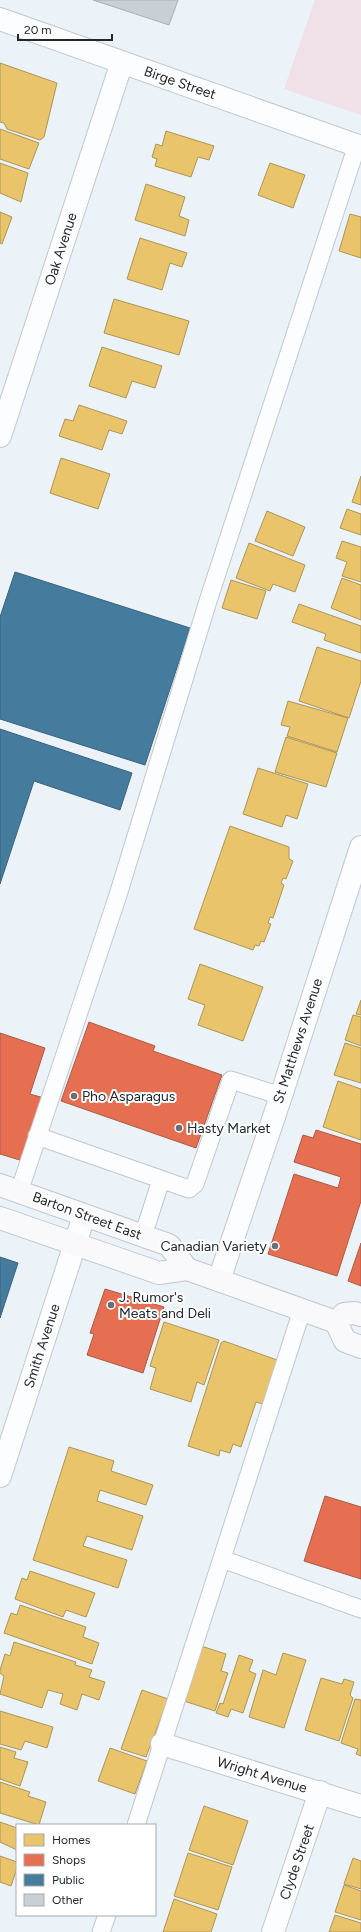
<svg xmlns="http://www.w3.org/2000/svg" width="361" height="1932" font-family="Figtree,sans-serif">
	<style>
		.green { fill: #f0e0e8 }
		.homes { fill: #e9c46a; stroke: #ad9558 }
		.shops { fill: #e76f51; stroke: #ab5a46 }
		.public { fill: #457b9d; stroke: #3a627c }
		.building { fill: #c8d0d6; stroke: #a8afb5 }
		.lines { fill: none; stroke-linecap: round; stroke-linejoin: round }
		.service-casing { stroke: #c0c7cd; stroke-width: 19 }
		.minor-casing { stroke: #c0c7cd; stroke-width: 24 }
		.secondary-casing { stroke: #c0c7cd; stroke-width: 24 }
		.service { stroke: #fcfdfe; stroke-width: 17 }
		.minor { stroke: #fcfdfe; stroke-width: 22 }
		.secondary { stroke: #f9f8fa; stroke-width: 22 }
		.poi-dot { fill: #676f75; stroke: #fff; stroke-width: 1.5 }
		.labels { text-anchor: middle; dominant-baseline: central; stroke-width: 4; stroke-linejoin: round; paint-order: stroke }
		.street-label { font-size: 14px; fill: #20282e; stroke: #fff }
		.poi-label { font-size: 14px; fill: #20282e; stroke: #fff; text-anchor: start }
	</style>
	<rect width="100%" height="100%" fill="#ebf2f8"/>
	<path class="green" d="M315 0H361V115L284 89Z"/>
	<path class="homes" d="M0 63 57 83 44 137 40 140 7 129 4 123 0 122Z
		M0 129 39 143 29 169 0 159Z
		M166 131 214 146 209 160 198 157 191 177 155 166 157 159 152 157 156 144 162 146Z
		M0 163 28 173 21 202 0 193Z
		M270 163 305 175 293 208 258 195Z
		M146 184 185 197 179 216 189 220 185 236 135 220Z
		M0 212 12 217 2 244 0 243Z
		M350 214 361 217V258L339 251Z
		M140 238 187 253 182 267 170 263 162 290 127 279Z
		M114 299 189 321 179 355 104 333Z
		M102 347 162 366 155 388 132 381 126 398 89 386Z
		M79 405 127 421 122 434 109 430 102 450 59 436 65 419 73 421Z
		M61 458 110 474 98 509 50 493Z
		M361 476V505L352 502Z
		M347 509 361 514V535L340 528Z
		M267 511 305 527 293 556 255 541Z
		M342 541 361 547V582L342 576 347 562 336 558Z
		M249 543 305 565 295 592 273 584 270 591 236 578Z
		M342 578 361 585V620L331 608Z
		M231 580 266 591 257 619 222 608Z
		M299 604 361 626V653L324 640 326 634 292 622Z
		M317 647 361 661V681L349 718 299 701Z
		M288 701 348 718 337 752 287 736 290 727 281 725Z
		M286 737 337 753 326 787 275 772Z
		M258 768 308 784 297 819 286 815 282 827 243 814Z
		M230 826 289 847V859L293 861 286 879 283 878 281 883 284 885 273 918 270 917 268 923 271 924 264 942 261 941 259 946 255 945 253 950 194 929Z
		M200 964 263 987 243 1041 198 1025 205 1005 188 999Z
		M361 1000V1015L356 1014Z
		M353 1015 361 1017V1046L345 1040Z
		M345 1043 361 1048V1083L334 1075Z
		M338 1081 361 1089V1140L323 1127Z
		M164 1322 219 1340 204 1385 197 1382 191 1402 150 1389 156 1368 150 1366Z
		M224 1341 277 1360 263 1404 256 1402 241 1447 233 1444 230 1453 220 1450 219 1456 188 1446 221 1343Z
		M69 1447 114 1461 111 1471 153 1485 146 1505 100 1490 97 1501 143 1516 132 1550 87 1536 83 1546 127 1560 118 1588 33 1560Z
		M30 1571 95 1593 86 1617 66 1610 63 1617 15 1599 22 1578 27 1580Z
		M20 1605 86 1627 83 1637 99 1643 92 1664 4 1633 11 1613 17 1615Z
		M14 1642 76 1662 75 1665 92 1670 89 1677 105 1682 99 1700 82 1694 77 1710 60 1704 63 1694 48 1690 42 1708 0 1694 4 1676 0 1673V1670L5 1654 10 1656Z
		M201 1646 226 1654 221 1671 228 1673 215 1711 184 1701Z
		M283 1653 306 1660 284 1728 249 1717 263 1670 276 1675Z
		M239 1655 253 1660 249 1671 256 1674 243 1713 231 1709 228 1717 216 1713 220 1703 223 1704Z
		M321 1678 342 1684 344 1679 354 1682 350 1695 353 1698 339 1741 305 1730Z
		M142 1690 168 1699 146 1757 121 1749Z
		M355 1699 361 1700V1756L356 1754 358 1749 341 1743Z
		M0 1711 53 1727 47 1748 25 1741 21 1750 0 1744Z
		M0 1747 16 1752 14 1758 28 1762 20 1786 0 1779Z
		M110 1748 147 1761 135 1794 98 1781Z
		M0 1782 30 1792 28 1796 46 1802 39 1825 0 1813Z
		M204 1806 248 1821 233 1865 189 1850Z
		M0 1822 17 1828V1850L0 1842Z
		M188 1853 232 1867 218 1910 174 1896Z
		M0 1856 17 1862V1868L11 1886 0 1882Z
		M353 1858 361 1861V1889L344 1884Z
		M344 1885 361 1891V1920L335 1912Z
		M174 1899 217 1914 211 1932H163Z
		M335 1915 361 1923V1932H329Z"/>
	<path class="shops" d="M89 1022 155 1046 153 1051 222 1075 196 1148 61 1101Z
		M0 1033 45 1048 30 1094 44 1098 23 1161 0 1154Z
		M316 1130 361 1144V1201L337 1276 268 1254 294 1174 338 1188 341 1177 294 1162 303 1135 313 1138Z
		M361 1243V1286L348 1281Z
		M105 1289 164 1307 143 1373 87 1355 94 1334 90 1333Z
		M325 1496 361 1507V1579L304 1561Z"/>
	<path class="public" d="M15 572 190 628 145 765 0 719V617Z
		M0 729 132 773 120 810 34 781 0 884Z
		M0 1257 18 1263 0 1318Z"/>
	<path class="building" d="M93 0H178L169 25Z"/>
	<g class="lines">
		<g class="service-casing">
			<path id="service" d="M37 1136 189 1189 195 1184 231 1080 281 1096
				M19 1192 118 895 208 601 357 145
				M143 1236 161 1180
				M222 1559 361 1609
				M136 1825 302 1310
				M101 1932 107 1915"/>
		</g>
		<g class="minor-casing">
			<path id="minor" d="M0 19 361 147
				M0 436 122 62
				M219 1280 281 1096 361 847
				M0 1476 84 1216
				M162 1744 361 1806
				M273 1932 320 1792"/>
		</g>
		<g class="secondary-casing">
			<path id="secondary" d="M0 1185 169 1245 187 1269
				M0 1218 159 1273 187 1269 336 1322 345 1341 361 1347
				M336 1322 344 1314 355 1313 361 1315"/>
		</g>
		<use href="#service" class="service"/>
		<use href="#minor" class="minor"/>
		<use href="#secondary" class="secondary"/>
	</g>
	<g class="poi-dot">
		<circle cx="74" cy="1096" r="4"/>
		<circle cx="179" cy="1128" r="4"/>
		<circle cx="275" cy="1246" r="4"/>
		<circle cx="111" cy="1305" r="4"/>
	</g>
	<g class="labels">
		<g class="street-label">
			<text transform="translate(180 83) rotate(19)">Birge Street</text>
			<text transform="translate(61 249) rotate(-72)">Oak Avenue</text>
			<text transform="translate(298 1041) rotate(-72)">St Matthews Avenue</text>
			<text transform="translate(87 1216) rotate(20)">Barton Street East</text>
			<text transform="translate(42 1346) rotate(-72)">Smith Avenue</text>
			<text transform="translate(262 1775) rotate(17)">Wright Avenue</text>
			<text transform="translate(297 1862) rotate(-71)">Clyde Street</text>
		</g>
		<g class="poi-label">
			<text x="82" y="1096">Pho Asparagus</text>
			<text x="187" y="1128">Hasty Market</text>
			<text x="267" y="1246" text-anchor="end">Canadian Variety</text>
			<text x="119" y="1297">J. Rumor's<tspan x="119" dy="16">Meats and Deli</tspan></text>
		</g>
	</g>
	<rect x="16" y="1824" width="140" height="92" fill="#ffffff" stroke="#a6a9ab"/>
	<rect x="24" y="1834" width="20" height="12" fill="#e9c46a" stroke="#a6a9ab"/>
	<text x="52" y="1844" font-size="12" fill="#20282e">Homes</text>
	<rect x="24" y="1854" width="20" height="12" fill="#e76f51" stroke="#a6a9ab"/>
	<text x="52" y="1864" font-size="12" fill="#20282e">Shops</text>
	<rect x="24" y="1874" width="20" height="12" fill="#457b9d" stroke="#a6a9ab"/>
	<text x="52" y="1884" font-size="12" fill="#20282e">Public</text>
	<rect x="24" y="1894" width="20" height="12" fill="#c8d0d6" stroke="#a6a9ab"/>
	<text x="52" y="1904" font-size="12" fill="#20282e">Other</text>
	<path d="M18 34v6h94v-6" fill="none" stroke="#20282e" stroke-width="2"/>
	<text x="24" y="34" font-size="12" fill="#20282e" stroke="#ffffff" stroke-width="3" paint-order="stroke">20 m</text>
</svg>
